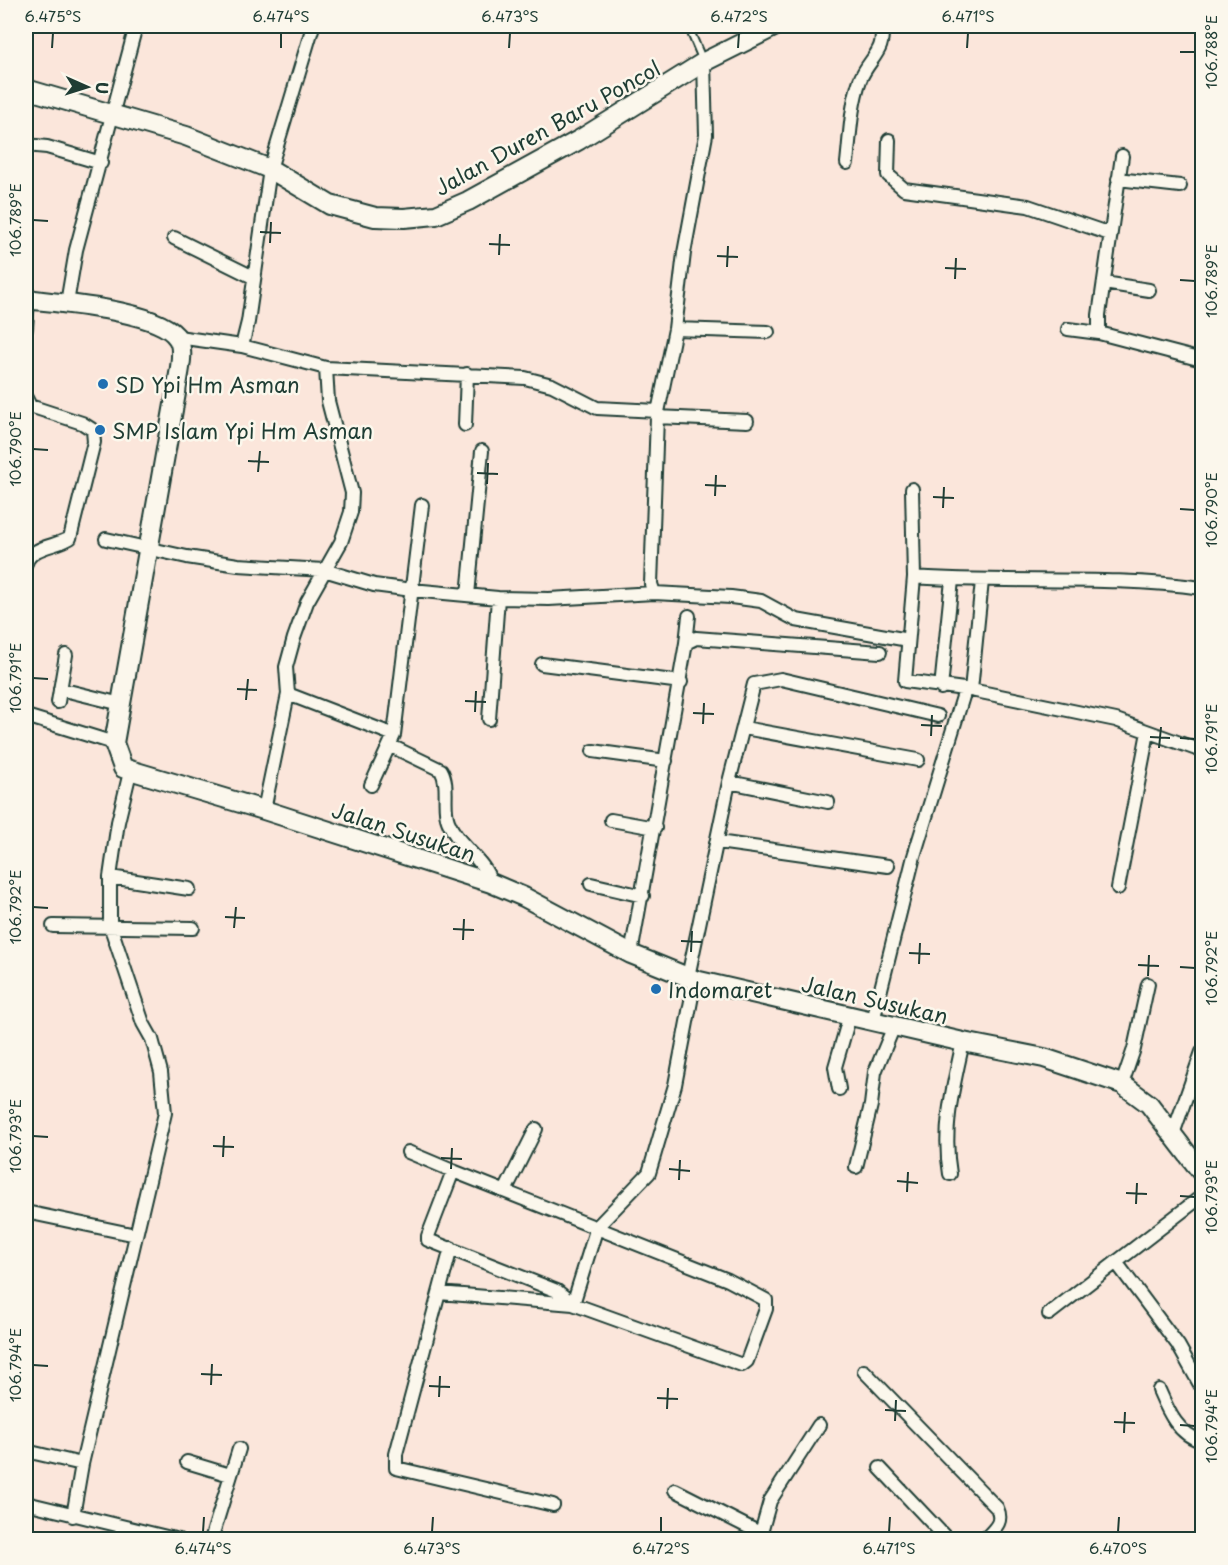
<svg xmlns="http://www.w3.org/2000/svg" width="1228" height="1565" font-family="'Playpen Sans',sans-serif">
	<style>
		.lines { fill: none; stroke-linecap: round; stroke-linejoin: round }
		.lane-casing { stroke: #1f3d34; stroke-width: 10 }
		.street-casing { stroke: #1f3d34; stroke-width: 16 }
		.secondary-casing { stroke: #1f3d34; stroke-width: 22 }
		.lane { stroke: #fbf7ec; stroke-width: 6 }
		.street { stroke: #fbf7ec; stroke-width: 12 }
		.secondary { stroke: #fbf7ec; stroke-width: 18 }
		.ticks { fill: none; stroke: #1f3d34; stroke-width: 2 }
		.poi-dot { fill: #1f6fb2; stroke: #fbf7ec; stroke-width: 2 }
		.labels { text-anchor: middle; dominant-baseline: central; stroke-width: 5; stroke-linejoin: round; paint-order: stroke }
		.street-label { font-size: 21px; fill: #1f3d34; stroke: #fbf7ec }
		.poi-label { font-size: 21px; fill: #1f3d34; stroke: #fbf7ec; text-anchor: start }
		.neatline { fill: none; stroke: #1f3d34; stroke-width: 2 }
		.ticks-label { font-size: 15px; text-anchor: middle; fill: #1f3d34 }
	</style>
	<rect width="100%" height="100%" fill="#fbe6db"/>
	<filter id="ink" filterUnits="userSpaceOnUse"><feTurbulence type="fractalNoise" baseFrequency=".0167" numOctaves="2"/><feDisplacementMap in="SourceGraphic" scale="12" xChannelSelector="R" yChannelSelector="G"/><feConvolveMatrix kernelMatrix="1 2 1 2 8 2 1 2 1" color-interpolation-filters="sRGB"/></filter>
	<g filter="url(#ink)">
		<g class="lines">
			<g class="lane-casing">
				<path id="lane" d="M688 26 703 61"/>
			</g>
			<g class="street-casing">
				<path id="street" d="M889 140 888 175 904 189 1028 206 1110 234
					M26 145 47 147 101 163
					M847 163C850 136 851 105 860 80 868 59 888 50 880 26
					M1118 179 1180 186
					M174 238 253 277
					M1104 283 1149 290
					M67 303 76 250 136 26
					M26 329 28 299
					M675 329 768 332
					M1068 329 1099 333 1202 360
					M1099 333V315L1122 156
					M178 337 242 346 326 368 525 378 552 385 597 408 658 411
					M242 346 248 322 270 169 313 26
					M26 398 30 406 82 423 93 430 94 442 70 538C55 547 32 546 26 563
					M657 417 747 421
					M465 425 467 374
					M912 489 914 577 905 681 971 690 1116 720 1202 751
					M106 539 187 557 238 565 324 570 374 585 412 590 498 598 549 599 654 593 731 597 761 601 796 620 908 640
					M914 577C1010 584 1107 575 1202 588
					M654 593 651 584 657 417 675 329 684 253 706 135 704 62
					M468 595 482 451
					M686 643 689 616
					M542 664 681 682
					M941 688 952 580
					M60 689 121 704
					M971 690 982 581
					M288 694 394 735
					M58 702 66 655
					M26 716 114 743
					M489 719 498 598
					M744 728 918 760
					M391 746 441 770C450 786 442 805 448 821 457 846 484 858 491 883
					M593 751 666 761
					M729 782 828 802
					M371 785 394 735 422 505
					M264 810 288 694 286 667 294 638 307 602 341 542 351 512 352 493 328 401 326 368
					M611 820 655 828
					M718 842 888 866
					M110 877 189 889
					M591 884 643 896
					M1118 888 1148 732
					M53 926 193 928
					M631 954 686 643 696 638 880 652
					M688 977 729 782 754 684 781 679 938 716
					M873 1021 914 856 965 690
					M1122 1084 1134 1049 1148 984
					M839 1089 835 1067 850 1015
					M1173 1134 1202 1052
					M408 1152 453 1171
					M856 1167 871 1105 875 1072 894 1026
					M950 1174C942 1128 953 1088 963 1042
					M505 1191 536 1129
					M26 1212 136 1235
					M451 1248 396 1454V1468L553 1505
					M1116 1262 1178 1345 1202 1388
					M439 1293 573 1304 742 1365 747 1361 766 1309V1300L728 1280 453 1171 428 1236V1240L557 1291 573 1304
					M573 1304 597 1227 649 1173 675 1085 695 980
					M1049 1314 1202 1196
					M864 1371 997 1508C1004 1523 994 1529 984 1540
					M1159 1390C1168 1411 1178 1435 1202 1441
					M26 1451 82 1464
					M187 1462 230 1475
					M880 1468 948 1540
					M675 1490 760 1533
					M26 1503 179 1540
					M73 1516 82 1464 165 1113 161 1072 152 1039 143 1023 110 925V877L118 822 130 772
					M211 1540 239 1449
					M759 1540 770 1501 819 1425"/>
			</g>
			<g class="secondary-casing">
				<path id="secondary" d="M26 89 186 136 270 169 330 205 375 217 404 218 436 215 468 201 579 140 704 62 776 26
					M26 299C57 303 162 310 178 339 186 352 177 379 176 393L114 743 123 768 264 810 491 883 524 897 631 954 695 980 963 1042 1044 1058 1122 1084 1149 1104 1202 1173"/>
			</g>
			<use href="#lane" class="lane"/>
			<use href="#street" class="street"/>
			<use href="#secondary" class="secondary"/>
		</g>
	</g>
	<path class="ticks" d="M52 48 53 33M281 48V33M509 48 510 33M738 48 739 33M967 48 968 33M1180 52H1195M33 220 48 221M260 232 281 233M270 243 271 222M489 244 510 245M499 255 500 234M717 256 738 257M727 267 728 246M945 268 966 269M955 279 956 258M1180 280 1195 281M33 449 48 450M248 461 269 462M258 472 260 451M477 473 498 474M487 484 488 463M705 485 726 486M715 496 716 475M933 497 954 498M943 508 944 487M1180 509 1195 510M33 678 48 679M237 689 257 690M246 700 248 679M465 701 486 702M475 712 476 691M693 713 714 714M703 724 704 703M921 725 942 726M931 736 932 715M1150 737 1170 738M1180 738 1195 739M1159 748 1161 727M33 907 48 908M225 917 245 918M234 928 236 907M453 929 474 930M463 940 464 919M681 941 702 942M691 952 692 931M909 953 930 954M919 964 920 943M1138 965 1159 966M1180 967 1195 968M1148 976 1149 955M33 1136 48 1137M213 1146 234 1147M223 1157 224 1136M441 1158 462 1159M451 1169 452 1148M669 1169 690 1171M679 1180 680 1160M897 1181 918 1183M907 1192 908 1172M1126 1193 1147 1194M1180 1196 1195 1197M1136 1204 1137 1183M33 1365 48 1366M201 1374 222 1375M211 1385 212 1364M429 1386 450 1387M439 1397 440 1376M657 1398 678 1399M667 1409 668 1388M885 1410 906 1411M895 1421 896 1400M1114 1422 1135 1423M1180 1425 1195 1426M1124 1433 1125 1412M203 1532 204 1517M432 1532 433 1517M661 1532V1517M889 1532 890 1517M1118 1532 1119 1517"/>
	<g class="poi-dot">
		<circle cx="103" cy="384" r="6"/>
		<circle cx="100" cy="430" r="6"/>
		<circle cx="656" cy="989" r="6"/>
	</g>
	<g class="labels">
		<g class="street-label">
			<text transform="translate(547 127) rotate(-29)">Jalan Duren Baru Poncol</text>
			<text transform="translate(404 831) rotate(18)">Jalan Susukan</text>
			<text transform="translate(875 999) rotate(13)">Jalan Susukan</text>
		</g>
		<g class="poi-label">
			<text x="115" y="384">SD Ypi Hm Asman</text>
			<text x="112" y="430">SMP Islam Ypi Hm Asman</text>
			<text x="668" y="989">Indomaret</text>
		</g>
	</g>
	<rect width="1228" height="1565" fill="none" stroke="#fbf7ec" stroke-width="66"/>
	<g transform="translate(87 87) rotate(93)" stroke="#fbf7ec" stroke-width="4.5" paint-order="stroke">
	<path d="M0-4.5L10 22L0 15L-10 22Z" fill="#1f3d34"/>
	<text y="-9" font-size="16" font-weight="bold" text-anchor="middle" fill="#1f3d34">U</text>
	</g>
	<rect x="33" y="33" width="1162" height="1499" class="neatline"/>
	<g class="ticks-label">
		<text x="53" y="22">6.475°S</text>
		<text x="281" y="22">6.474°S</text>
		<text x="510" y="22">6.473°S</text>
		<text x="739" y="22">6.472°S</text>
		<text x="968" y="22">6.471°S</text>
		<text transform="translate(1212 52) rotate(-90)" y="5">106.788°E</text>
		<text transform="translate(16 220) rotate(-90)" y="5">106.789°E</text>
		<text transform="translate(1212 281) rotate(-90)" y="5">106.789°E</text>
		<text transform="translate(16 449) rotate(-90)" y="5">106.790°E</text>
		<text transform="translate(1212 510) rotate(-90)" y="5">106.790°E</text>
		<text transform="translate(16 678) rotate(-90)" y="5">106.791°E</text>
		<text transform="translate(1212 739) rotate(-90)" y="5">106.791°E</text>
		<text transform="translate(16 907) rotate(-90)" y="5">106.792°E</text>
		<text transform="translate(1212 968) rotate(-90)" y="5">106.792°E</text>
		<text transform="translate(16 1136) rotate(-90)" y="5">106.793°E</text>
		<text transform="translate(1212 1197) rotate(-90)" y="5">106.793°E</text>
		<text transform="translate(16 1365) rotate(-90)" y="5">106.794°E</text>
		<text transform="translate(1212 1426) rotate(-90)" y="5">106.794°E</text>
		<text x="203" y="1554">6.474°S</text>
		<text x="432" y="1554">6.473°S</text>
		<text x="661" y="1554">6.472°S</text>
		<text x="889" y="1554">6.471°S</text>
		<text x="1118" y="1554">6.470°S</text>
	</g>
</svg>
